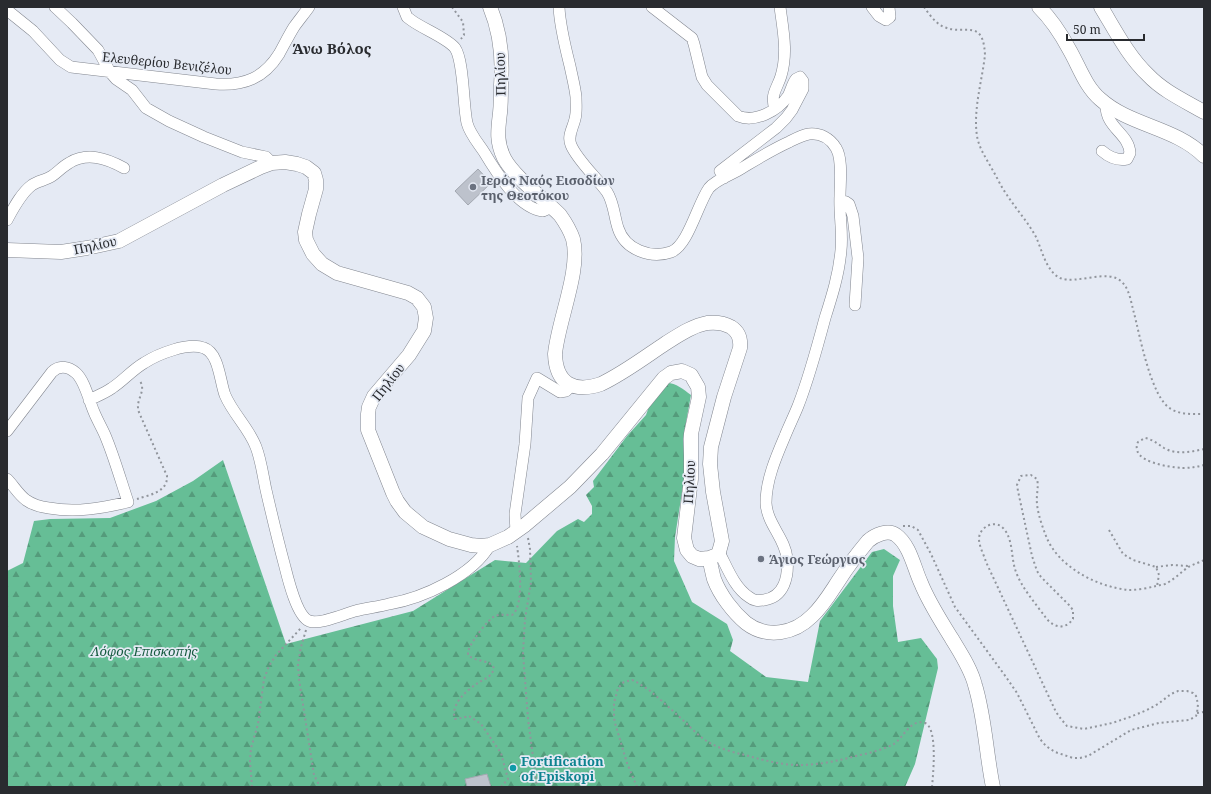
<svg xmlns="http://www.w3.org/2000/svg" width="1211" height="794" font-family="'Noto Serif',serif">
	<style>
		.forest { fill: url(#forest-firs) }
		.building { fill: #bdc2cc; stroke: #a3a8b1 }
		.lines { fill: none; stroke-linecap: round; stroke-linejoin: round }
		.minor-casing { stroke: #82868f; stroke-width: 12 }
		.major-casing { stroke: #82868f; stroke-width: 15 }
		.path { stroke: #91959c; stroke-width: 2; stroke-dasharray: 2 3; stroke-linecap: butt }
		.minor { stroke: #fff; stroke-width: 11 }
		.major { stroke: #fff; stroke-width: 14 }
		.worship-dot { fill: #6b7280; stroke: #e5eaf4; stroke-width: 1.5 }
		.culture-dot { fill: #0f9aa8; stroke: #e5eaf4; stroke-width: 1.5 }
		.labels { text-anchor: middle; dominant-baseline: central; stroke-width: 3.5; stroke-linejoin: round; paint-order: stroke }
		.street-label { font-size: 13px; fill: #292b2f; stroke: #e5eaf4 }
		.worship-label { font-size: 13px; font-weight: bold; fill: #5b616d; stroke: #e5eaf4; text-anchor: start }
		.park-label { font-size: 13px; font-style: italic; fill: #165b40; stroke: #e5eaf4 }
		.culture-label { font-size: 13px; font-weight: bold; fill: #0d838f; stroke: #e5eaf4; text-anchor: start }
		.quarter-label { font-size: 15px; font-weight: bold; fill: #292b2f; stroke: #e5eaf4 }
	</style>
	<defs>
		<pattern id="forest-firs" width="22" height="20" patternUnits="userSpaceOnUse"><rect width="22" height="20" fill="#66be96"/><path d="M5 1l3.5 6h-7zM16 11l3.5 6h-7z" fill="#549b7b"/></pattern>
	</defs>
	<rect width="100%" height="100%" fill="#e5eaf4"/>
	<path class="forest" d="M665 383C675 382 683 389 691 395L683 439 685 473 675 537 674 561 692 602 727 624 733 640 730 651 766 677 808 682 820 621 872 552 884 549 900 560 893 576V606L898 642 921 638 937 659 938 668 915 764 905 787H7V571L23 563 34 521 50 519 110 518 156 501 193 481 223 460 286 644 413 611 495 560 526 563 557 531 578 519 584 522 592 514V506L586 495 594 487 593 481 627 436 646 415 651 401Z"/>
	<path class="building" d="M478 169 491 183 468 205 455 191Z
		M487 774 491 787H467L465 779Z"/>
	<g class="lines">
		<g class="minor-casing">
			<path id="minor" d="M55 7 72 23 98 50 110 72 116 79 132 90 146 108 169 121 204 137 242 152 266 157 272 163
				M403 7 407 17 411 20C423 29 447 38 455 48 464 61 463 105 467 123 470 134 478 143 484 152 496 172 518 208 543 211L552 207
				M559 7C560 27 565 46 570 66 572 76 575 87 576 97 576 105 577 112 575 119 573 128 567 136 571 145 577 160 597 178 607 192 614 203 614 216 618 228 625 250 651 259 671 252 688 246 698 203 709 188 716 180 728 176 737 171 754 161 771 150 789 142 795 139 802 135 809 134 820 133 830 138 836 148 843 159 840 183 840 196 839 214 843 232 841 250 839 274 832 296 825 318 817 348 809 378 798 406 794 416 789 426 785 436 776 457 766 480 766 503 767 524 785 538 787 558 789 577 784 597 764 600 758 601 754 601 749 597 734 587 727 567 719 552
				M652 7 692 38 694 44 702 77 707 85 738 116C755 123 778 111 788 96 791 91 792 84 796 79L800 77 803 81V89L792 110 786 118 776 128 720 171 724 178
				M872 7 879 16 886 20 890 17 889 7
				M7 10 33 31 60 60 71 67 216 84C244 86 264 78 279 54 284 45 289 35 294 27 299 20 304 14 309 7
				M775 109C770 94 777 89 781 76 788 53 783 30 780 7
				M1102 151C1109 157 1117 161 1127 159L1130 153C1129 133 1105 128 1106 104
				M840 200 846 202 849 204 853 216 858 258 855 305
				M7 220C13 209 21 193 32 185 38 181 46 180 52 176 58 172 62 167 69 163 87 152 106 158 124 168
				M89 400C97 396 105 393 112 388 123 381 132 370 144 363 158 354 188 342 204 348 219 353 220 382 225 395 233 414 249 428 256 447 261 460 263 476 266 490 272 516 278 541 285 567 288 579 297 616 309 621 320 625 344 614 355 611 366 608 378 607 389 604 423 598 472 576 490 545
				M7 431 52 372C59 365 68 366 76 373 85 381 89 401 94 412 98 422 104 431 107 440 115 460 121 481 128 502 102 508 76 513 49 508 41 507 33 505 26 500 18 494 14 486 7 479
				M516 532 515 514 525 444 528 398 537 378 560 392 566 391 572 385"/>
		</g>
		<g class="major-casing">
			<path id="major" d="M1039 7C1051 19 1061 34 1069 49 1079 66 1085 86 1100 99 1130 126 1175 127 1204 156
				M1101 7C1115 30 1128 56 1148 75 1163 91 1185 101 1204 112
				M7 250 61 252 87 248 119 241 223 185 261 167 272 163 285 162 297 164 306 167 314 173 316 180V189L309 214 305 232 306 240 313 254 322 264 337 273 408 293 417 298 424 307 426 318 424 331 409 355 374 396 369 407 368 414V430L393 493 397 501 405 512 423 527 449 539 471 545 481 546 490 545 508 537 525 525 570 487 602 454 664 378 671 373 682 371 691 375 698 387 699 397 691 434V479L684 538 687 550 692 556 699 559 709 558 717 555 719 552 722 541 713 492 710 464 711 447 724 397 740 348C741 339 739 332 731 327 724 323 716 322 707 323 692 326 679 335 666 343 645 357 624 373 601 384 574 393 556 384 555 354 558 321 581 270 573 239 570 230 565 222 560 215 544 199 514 177 504 158 496 141 498 130 500 113 501 104 501 95 501 85 503 59 500 31 490 7
				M709 558C711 565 712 572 714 579 720 595 733 612 746 623 767 639 794 634 812 616 823 606 831 592 839 580 848 566 858 553 868 541 875 535 888 529 896 535 910 545 914 568 921 583 929 603 941 621 952 639 961 654 971 669 975 685 985 718 986 753 993 787"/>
		</g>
		<path class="path" d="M452 7 463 22 464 35 461 39
			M924 7C929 14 935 23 944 27 965 36 983 17 985 55 982 81 973 110 977 136 979 148 986 158 992 169 997 177 1001 187 1007 195 1016 209 1028 222 1036 237 1042 250 1046 271 1060 278 1076 285 1108 268 1122 282 1130 290 1131 303 1134 313 1140 336 1151 398 1171 409 1181 415 1193 414 1204 414
			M1204 449C1191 452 1176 455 1164 448 1158 444 1152 439 1145 438L1138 442C1129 462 1169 467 1182 468 1190 468 1197 467 1204 465
			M137 499C149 495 168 492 167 476L141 417C140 414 138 411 138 408 137 398 147 389 139 380
			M903 526H911L918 530 931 554 955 607 1006 677 1017 693 1040 739 1046 746 1055 752 1073 758H1080L1088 756 1131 730 1159 723 1189 720 1196 716 1197 713 1198 704 1196 696 1193 693 1187 691H1178L1171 694 1158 704 1147 710 1130 717 1112 723 1084 729 1067 726 1061 719 1056 712 986 562C984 555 979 546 979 539 979 527 995 519 1003 528 1013 538 1011 556 1015 569 1020 586 1036 604 1046 618 1054 628 1065 630 1073 619V610L1069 605 1041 577 1037 571 1032 556 1018 491 1017 485 1021 476 1031 475 1037 479C1039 487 1036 495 1037 504 1038 514 1042 526 1046 536 1058 567 1097 587 1129 590 1138 590 1148 588 1156 586 1159 585 1162 585 1165 584 1174 580 1182 571 1190 566 1195 564 1200 562 1204 560
			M1109 530 1123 554 1133 560 1156 567 1159 575 1157 586
			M528 538 530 549 531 582 525 619 523 653 528 719 537 787
			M1156 567 1172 565 1189 566
			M306 630 301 647 298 664 299 679 314 775 320 787
			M1197 713 1204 712
			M252 787 250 761 251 748 258 724 264 679 269 666 276 655 301 628
			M501 787 508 779 501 753 481 724 469 716 457 719H455C450 704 467 690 478 683 484 679 492 677 494 668 489 659 475 662 468 655 468 652 468 651 469 649 472 641 488 619 495 616 501 614 506 615 512 615 525 606 519 560 517 546
			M637 787 627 763 615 723 614 718V703L618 688 624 682 632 680 635 681 649 690C661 700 673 711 685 722 691 728 698 735 705 740 717 748 732 752 745 755 763 760 781 765 799 765 818 765 837 761 856 756 869 753 882 750 894 744 903 738 911 718 925 723 938 728 933 775 932 787"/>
		<use href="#minor" class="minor"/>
		<use href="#major" class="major"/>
	</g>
	<g class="worship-dot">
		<circle cx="473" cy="187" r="4"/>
		<circle cx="761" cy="559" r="4"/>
	</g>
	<circle class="culture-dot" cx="513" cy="768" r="4"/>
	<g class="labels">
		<g class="street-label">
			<text transform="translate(167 63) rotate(6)">Ελευθερίου Βενιζέλου</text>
			<text transform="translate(500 74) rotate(-91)">Πηλίου</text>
			<text transform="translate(95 245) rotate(-12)">Πηλίου</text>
			<text transform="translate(388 382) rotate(-52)">Πηλίου</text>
			<text transform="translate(689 482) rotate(-87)">Πηλίου</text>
		</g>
		<g class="worship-label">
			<text x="481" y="180">Ιερός Ναός Εισοδίων<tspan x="481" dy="15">της Θεοτόκου</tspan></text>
			<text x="769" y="559">Άγιος Γεώργιος</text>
		</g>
		<g class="park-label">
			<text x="144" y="651">Λόφος Επισκοπής</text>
		</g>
		<g class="culture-label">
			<text x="521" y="761">Fortification<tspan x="521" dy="15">of Episkopi</tspan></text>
		</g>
		<g class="quarter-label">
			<text x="332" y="48">Άνω Βόλος</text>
		</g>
	</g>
	<rect width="1211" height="794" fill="none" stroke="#292b2f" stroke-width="16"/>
	<path d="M1067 34v6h77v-6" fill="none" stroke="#292b2f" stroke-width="2"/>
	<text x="1073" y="34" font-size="12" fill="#292b2f" stroke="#e5eaf4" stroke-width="3" paint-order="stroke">50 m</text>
</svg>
